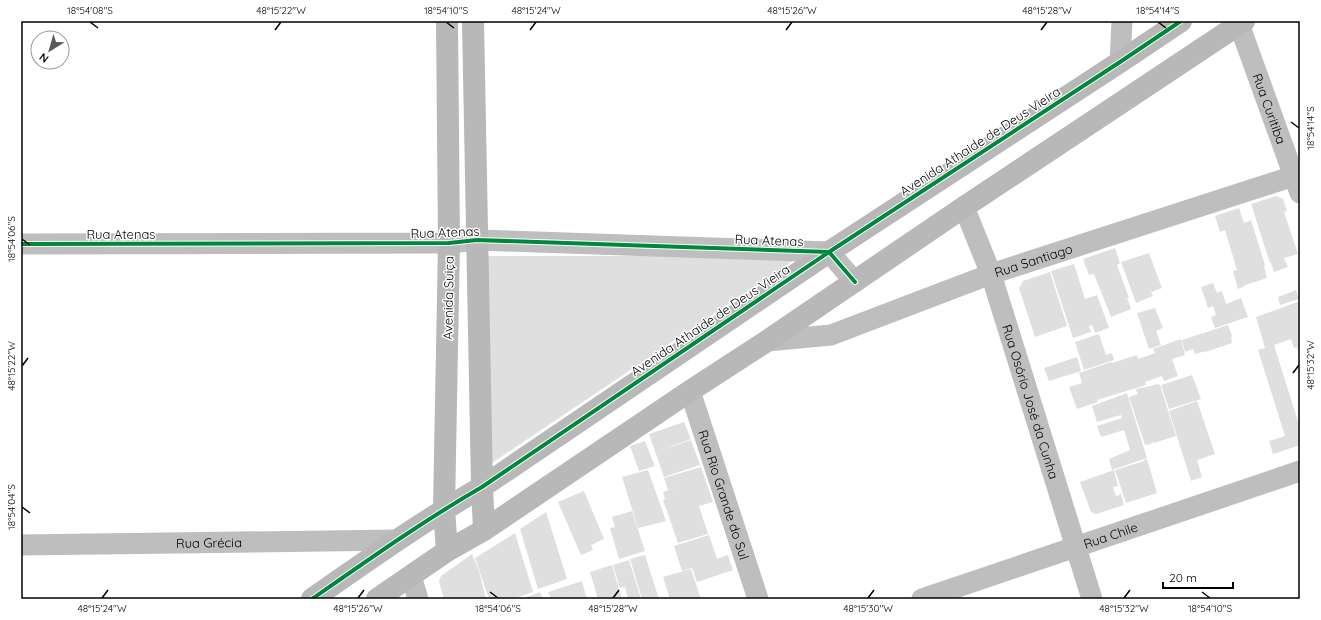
<svg xmlns="http://www.w3.org/2000/svg" width="1321" height="620" font-family="Quicksand,sans-serif">
	<style>
		.building { fill: #dfdfdf }
		.lines { fill: none; stroke-linecap: round; stroke-linejoin: round }
		.street { stroke: #bebebe; stroke-width: 21 }
		.secondary { stroke: #b8b8b8; stroke-width: 22 }
		.cycleway-casing { stroke: #fff; stroke-width: 6 }
		.cycleway { stroke: #00873e; stroke-width: 4 }
		.ticks { fill: none; stroke: #000; stroke-width: 1.5 }
		.labels { text-anchor: middle; dominant-baseline: central; stroke-width: 3; stroke-linejoin: round; paint-order: stroke }
		.street-label { font-size: 13px; fill: #000; stroke: #fff }
		.neatline { fill: none; stroke: #000; stroke-width: 1.5 }
		.ticks-label { font-size: 10px; text-anchor: middle; fill: #000 }
	</style>
	<rect width="100%" height="100%" fill="#fff"/>
	<path class="building" d="M1276 196 1283 199 1287 211 1284 212 1298 254 1284 258 1288 267 1274 272 1271 263H1270L1251 204Z
		M1239 208 1244 223 1251 220 1265 265 1264 266 1267 278 1245 285V286L1238 289 1233 271 1237 270 1225 230 1220 232 1215 216Z
		M1115 248 1120 263 1117 265 1129 298H1127L1131 309 1111 317 1094 274 1089 275 1083 259Z
		M1149 253 1162 288 1151 292 1153 296 1136 303 1121 262Z
		M487 256H800L483 469Z
		M1074 264 1085 299 1097 295 1109 328 1095 333 1092 325 1089 326 1091 332 1073 338 1051 271Z
		M1050 272 1067 326 1035 337 1019 288 1023 281Z
		M1213 283 1217 293 1222 291 1226 304 1241 298 1248 317 1215 328 1211 317 1216 315 1213 306 1208 308 1201 287Z
		M1296 290 1299 299 1280 305 1278 297Z
		M1300 301V357L1297 347 1294 348 1291 339 1274 345 1300 428V445L1273 454 1269 441 1285 436 1258 350 1265 348 1256 317Z
		M1155 308 1163 328 1156 331 1161 345 1149 349 1137 313Z
		M1228 325 1232 336 1231 337 1232 343 1206 352V351L1195 354 1193 349 1185 352 1182 340Z
		M1099 334 1106 355 1112 353 1114 360 1084 370 1075 342Z
		M1181 339 1185 355 1172 359 1178 376 1164 381 1162 376 1145 382 1146 385 1097 400 1098 402 1077 409 1069 387 1082 383 1079 373 1111 362 1112 363 1137 355 1138 359 1155 353 1153 349Z
		M1077 357 1081 371 1049 381 1044 368Z
		M1192 375 1201 399 1169 409 1161 385Z
		M1158 384 1160 385 1176 436 1154 443 1152 442 1151 444 1145 445 1129 397 1138 394 1136 391 1137 389Z
		M1127 393 1137 426 1126 429 1137 426 1147 458 1112 470 1109 459 1130 450 1124 430 1101 437 1097 426 1122 418 1121 415 1097 422 1092 406Z
		M1197 401 1215 454 1197 460 1202 477 1191 481 1169 411Z
		M684 422 691 439 661 450 691 440 700 465 664 477 649 434Z
		M645 441 655 466 639 471 630 446Z
		M1147 459 1157 493 1126 503 1115 470 1144 461V460Z
		M701 467 713 502 699 506 708 534 678 543 663 500 665 499 663 492 681 486 668 490 664 478Z
		M648 470 666 521 638 528 622 477Z
		M1114 470 1118 486 1113 487 1116 496 1121 494 1124 505 1096 514 1091 512 1080 482Z
		M584 491 604 539 591 545 593 550 581 555 558 502Z
		M632 511 645 551 619 559 610 528 615 527 612 517Z
		M546 512 567 579 538 589 520 529Z
		M515 533 533 592 513 599H489L475 558Z
		M709 535 717 559 728 555 733 570 697 582 692 568 682 571 674 546Z
		M472 554 479 571 486 599H444L439 581 441 576Z
		M645 555 659 599H642L630 559Z
		M629 560 641 599H628L625 587 620 588 613 565Z
		M612 565 622 599H598L590 572Z
		M691 569 701 599H670L663 577Z
		M582 581 587 599H551L548 592Z
		M540 592 543 599H522Z"/>
	<g class="lines">
		<g class="street">
			<path id="s1" d="M1239 24 1300 193"/>
			<path d="M1120 62 1122 21"/>
			<path id="s2" d="M964 207 991 274 1092 599"/>
			<path d="M21 244 449 243 477 240 829 252 855 282"/>
			<path id="s3" d="M767 341 831 335 991 274 1300 174"/>
			<path id="s4" d="M690 391 758 599"/>
			<path id="s5" d="M21 545 397 540"/>
			<path d="M411 576 418 599"/>
			<path id="s6" d="M922 599 1300 471"/>
		</g>
		<path class="secondary" d="M447 21 449 243 444 509 447 551
			M473 21 482 487 484 530
			M312 599C368 560 423 521 482 487L829 252 1120 62 1181 21
			M377 599 447 551 484 530 690 391 767 341 964 207 1244 21"/>
		<g class="cycleway-casing">
			<path id="cycleway" d="M21 244 449 243 477 240 829 252 855 282
				M312 599C368 560 423 521 482 487L829 252 1120 62 1181 21"/>
		</g>
		<use href="#cycleway" class="cycleway"/>
	</g>
	<path class="ticks" d="M90 22 98 28M446 22 454 28M1158 22 1166 28M275 30 281 22M530 30 536 22M786 30 792 22M1041 30 1047 22M1291 122 1299 128M22 239 30 245M22 366 28 358M1293 373 1299 365M22 507 30 513M490 592 498 598M1202 592 1210 598M102 598 108 590M358 598 364 590M613 598 619 590M868 598 874 590M1124 598 1130 590"/>
	<g class="labels">
		<g class="street-label">
			<text stroke="none"><textPath href="#s1" startOffset="90">Rua Curitiba</textPath></text>
			<text transform="translate(980 141) rotate(-33)">Avenida Athaide de Deus Vieira</text>
			<text transform="translate(445 232) rotate(-2)">Rua Atenas</text>
			<text x="121" y="234">Rua Atenas</text>
			<text transform="translate(769 240) rotate(2)">Rua Atenas</text>
			<text stroke="none"><textPath href="#s3" startOffset="280">Rua Santiago</textPath></text>
			<text transform="translate(448 298) rotate(-89)">Avenida Suiça</text>
			<text transform="translate(710 320) rotate(-34)">Avenida Athaide de Deus Vieira</text>
			<text stroke="none"><textPath href="#s2" startOffset="206">Rua Osório José da Cunha</textPath></text>
			<text stroke="none"><textPath href="#s4" startOffset="109">Rua Rio Grande do Sul</textPath></text>
			<text stroke="none"><textPath href="#s6" startOffset="199">Rua Chile</textPath></text>
			<text stroke="none"><textPath href="#s5" startOffset="188">Rua Grécia</textPath></text>
		</g>
	</g>
	<rect width="1321" height="620" fill="none" stroke="#ffffff" stroke-width="44"/>
	<g transform="translate(50 50) rotate(217)"><circle r="19" fill="#ffffff" stroke="#999999"/>
	<path d="M0-3L7 15L0 10L-7 15Z" fill="#595959"/>
	<text y="-6" font-size="11" font-weight="bold" text-anchor="middle" fill="#000000">N</text>
	</g>
	<path d="M1163 582v6h70v-6" fill="none" stroke="#000000" stroke-width="2"/>
	<text x="1169" y="582" font-size="12" fill="#000000" stroke="#ffffff" stroke-width="3" paint-order="stroke">20 m</text>
	<rect x="22" y="22" width="1277" height="576" class="neatline"/>
	<g class="ticks-label">
		<text x="90" y="14">18°54'08"S</text>
		<text x="281" y="14">48°15'22"W</text>
		<text x="446" y="14">18°54'10"S</text>
		<text x="536" y="14">48°15'24"W</text>
		<text x="792" y="14">48°15'26"W</text>
		<text x="1047" y="14">48°15'28"W</text>
		<text x="1158" y="14">18°54'14"S</text>
		<text transform="translate(1310 128) rotate(-90)" y="4">18°54'14"S</text>
		<text transform="translate(11 239) rotate(-90)" y="4">18°54'06"S</text>
		<text transform="translate(1310 365) rotate(-90)" y="4">48°15'32"W</text>
		<text transform="translate(11 366) rotate(-90)" y="4">48°15'22"W</text>
		<text transform="translate(11 507) rotate(-90)" y="4">18°54'04"S</text>
		<text x="102" y="612">48°15'24"W</text>
		<text x="358" y="612">48°15'26"W</text>
		<text x="498" y="612">18°54'06"S</text>
		<text x="613" y="612">48°15'28"W</text>
		<text x="868" y="612">48°15'30"W</text>
		<text x="1124" y="612">48°15'32"W</text>
		<text x="1210" y="612">18°54'10"S</text>
	</g>
</svg>
